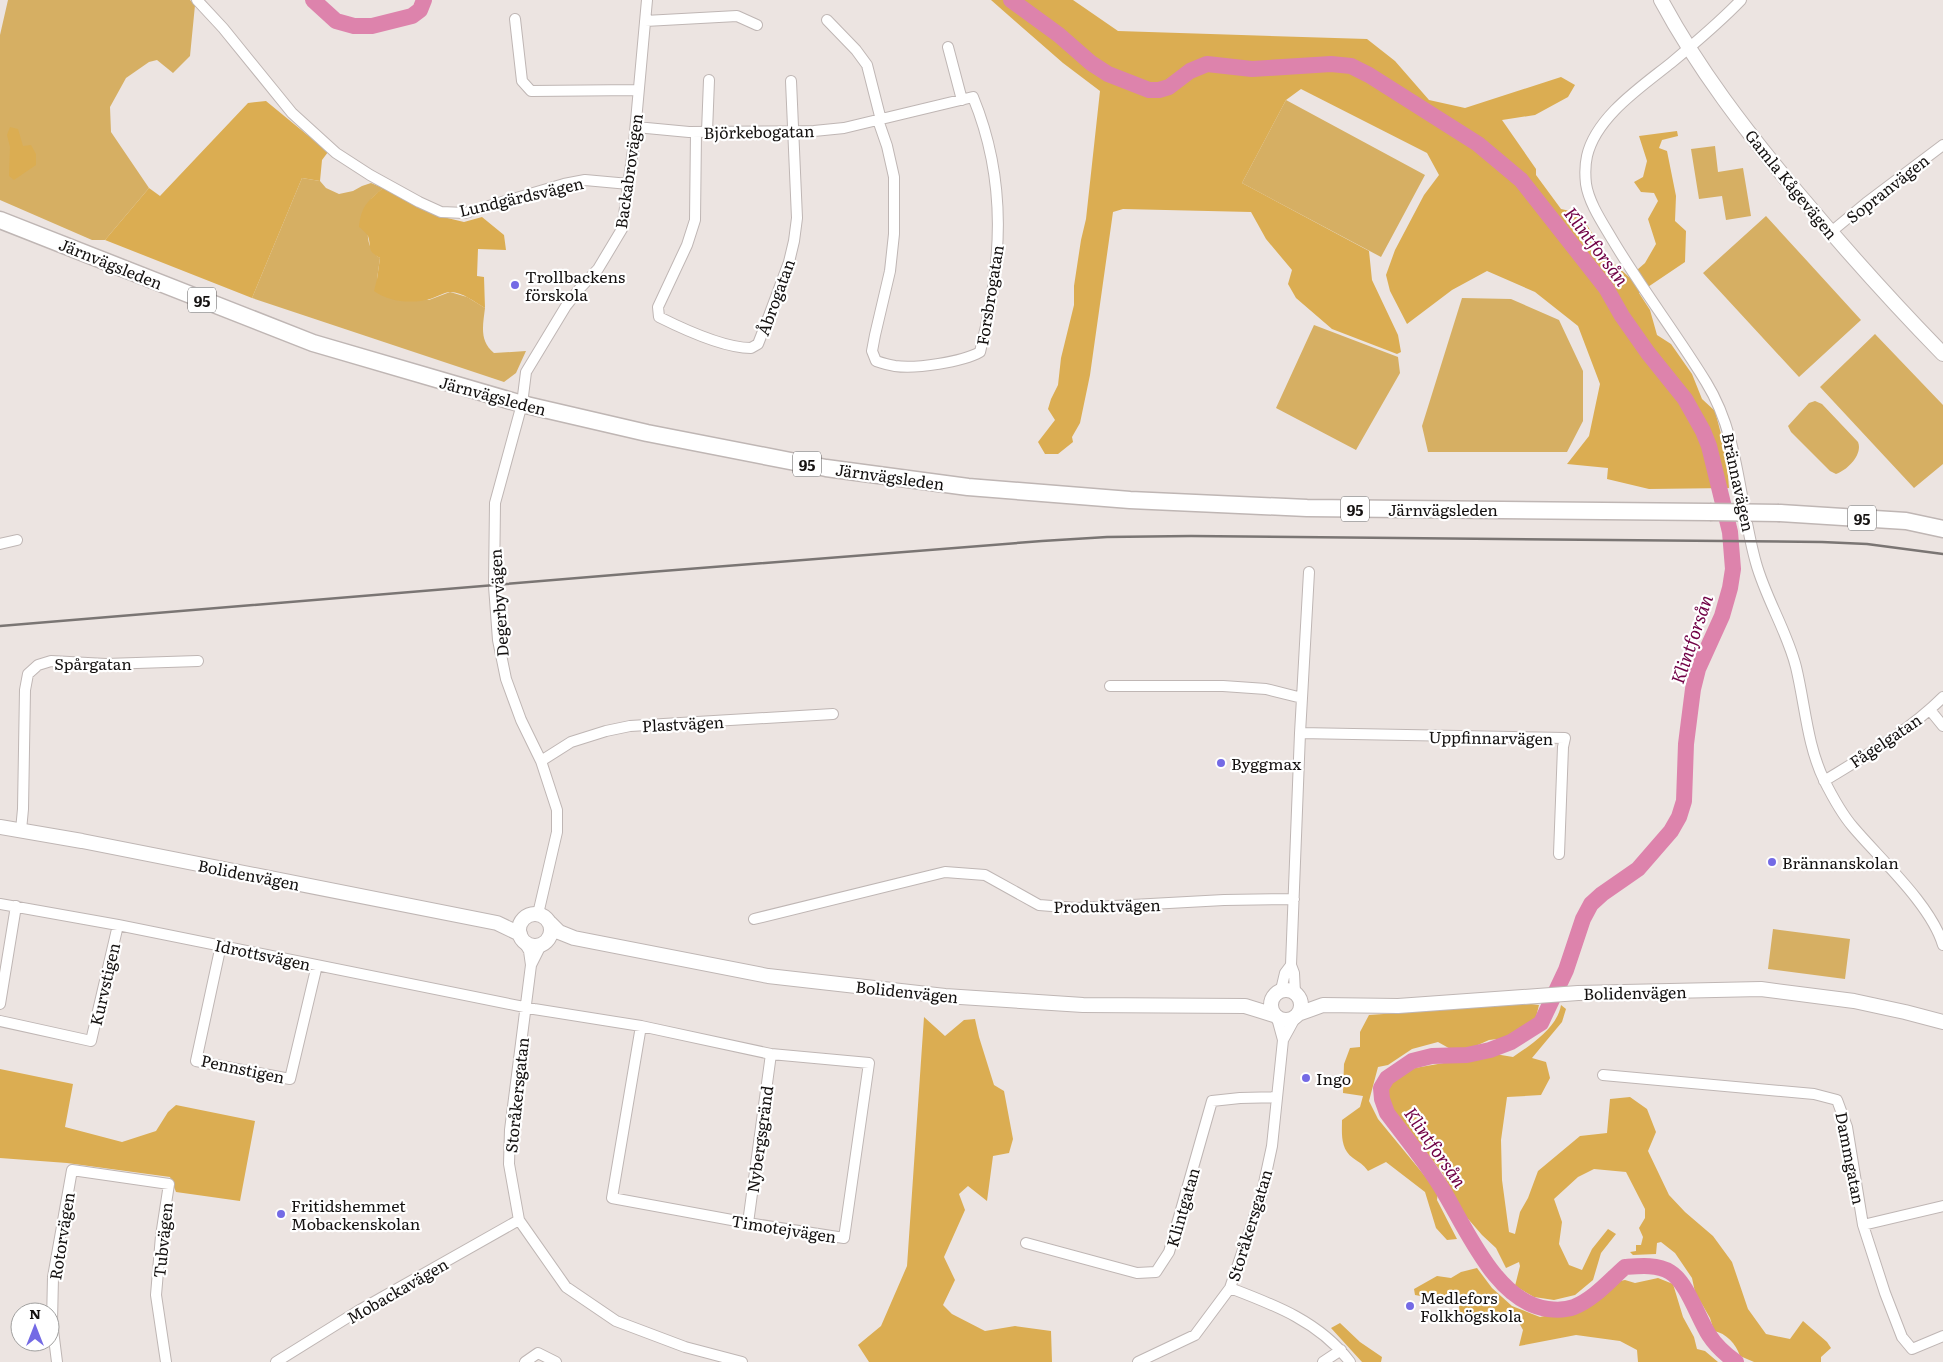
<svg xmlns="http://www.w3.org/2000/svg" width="1943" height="1362" font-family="Literata,serif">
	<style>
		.green { fill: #d6af63 }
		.forest { fill: #dbad52 }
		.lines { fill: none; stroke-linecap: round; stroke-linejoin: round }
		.river { stroke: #dd83ac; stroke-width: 16 }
		.street-casing { stroke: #bfb6b4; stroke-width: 12 }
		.secondary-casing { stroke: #bfb6b4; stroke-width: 16 }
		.primary-casing { stroke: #bfb6b4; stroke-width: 19 }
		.street { stroke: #fff; stroke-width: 10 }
		.secondary { stroke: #fff; stroke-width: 14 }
		.primary { stroke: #fff; stroke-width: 16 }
		.rail { stroke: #7a7573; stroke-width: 2.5 }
		.primary-bridge-casing { stroke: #bfb6b4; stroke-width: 19; stroke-linecap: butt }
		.primary-bridge { stroke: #fff; stroke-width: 16 }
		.poi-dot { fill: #746ae5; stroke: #fff; stroke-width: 2 }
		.labels { text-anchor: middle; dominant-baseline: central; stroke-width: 4.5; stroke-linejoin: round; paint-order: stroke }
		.shield { fill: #fff; stroke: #5a5858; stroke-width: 1 }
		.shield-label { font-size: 15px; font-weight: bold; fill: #141110 }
		.street-label { font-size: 16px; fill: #141110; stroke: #fff }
		.poi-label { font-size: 16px; fill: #141110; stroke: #fff; text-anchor: start }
		.water-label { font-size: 18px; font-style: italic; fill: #700045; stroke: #fff }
	</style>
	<rect width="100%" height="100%" fill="#ece4e1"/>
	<path class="green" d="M8 0H190L195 5 190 56 173 73 157 60 149 62 126 78 110 107 111 132 149 188 105 240H92L0 200V35Z
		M1286 100 1425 175 1381 257 1242 183Z
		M1715 146 1718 172 1743 168 1751 216 1726 220 1722 196 1699 199 1691 149Z
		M302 178 320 181 326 188 339 194 353 191 362 186 371 183 383 188 371 199C369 218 361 247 380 258L377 279 429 300 450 292 467 297 485 308C483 325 479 341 494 353L526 351 516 373 504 382 252 298Z
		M1766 216 1861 320 1799 377 1703 273Z
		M1462 298 1511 299 1559 320 1583 371V421L1567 452H1428L1422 426Z
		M1314 325 1398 357 1400 373 1356 450 1276 408Z
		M1875 334 1943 405V464L1914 488 1820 387Z
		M1815 401 1822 404 1858 442C1863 454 1848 470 1836 474L1830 471 1791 432 1788 426 1809 403Z
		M1773 929 1850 939 1845 979 1768 969Z"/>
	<path class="forest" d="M991 0H1073L1118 31 1367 39 1395 61 1429 100 1465 108 1561 77 1575 85 1568 97 1535 115 1502 120 1536 169V175L1561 209 1579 213 1609 259 1629 277 1645 263 1656 244 1648 219 1658 201 1654 193 1641 192 1634 182 1643 177 1647 161 1639 136 1677 131 1678 136 1662 140 1659 148 1667 151 1676 196 1675 221 1686 231 1685 262 1639 293 1650 310 1657 335 1671 344 1692 374 1702 399 1715 411 1726 453 1729 488 1649 489 1607 479 1608 468 1567 464 1589 436 1600 384 1578 326 1535 292 1487 271 1452 290 1407 324 1390 291 1386 275 1395 250 1424 195 1439 175 1427 153 1301 89 1286 100 1242 183 1369 251 1372 280 1398 335 1401 352 1397 354 1332 329 1296 298 1288 284 1292 270 1266 239 1251 212 1123 209 1113 212 1090 375 1080 423 1072 437 1073 442 1058 454H1045L1038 442 1055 420 1048 409 1051 399 1058 385 1061 358 1074 305V286L1081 240 1086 219 1100 91 1063 63Z
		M266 101 328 152 322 160 320 181 302 178 252 298 105 240 149 188 160 196 248 103Z
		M10 127 18 129 23 146 31 145 36 154V165L14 180 9 176 10 147 7 135Z
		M383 188 439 216 464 222 482 217 504 235 506 250 478 249 477 276 484 277 485 308C475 302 461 291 449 292 443 293 436 297 430 299 412 304 389 302 374 291L377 279 380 258C366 250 372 248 368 236 366 233 362 229 359 227 361 206 368 201 383 188Z
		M1531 1004 1539 1005 1536 1017 1525 1027 1518 1029 1506 1038 1489 1040 1469 1049 1454 1051 1438 1042 1412 1049 1388 1065 1378 1067 1369 1101 1378 1119 1438 1192 1437 1200 1457 1239 1447 1240 1436 1228 1425 1192 1386 1162 1368 1171C1363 1164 1360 1163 1353 1158 1340 1149 1342 1133 1342 1120L1360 1107 1363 1096 1343 1093 1344 1064 1350 1048 1360 1047V1032L1369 1015Z
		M1561 1005 1566 1009 1562 1022 1532 1058 1546 1062 1550 1078 1541 1095 1507 1097 1501 1140 1502 1180 1509 1232 1515 1234 1520 1212 1528 1198 1538 1171 1580 1136 1607 1133 1610 1099 1630 1097 1647 1109 1656 1132 1648 1151 1669 1195 1685 1212 1713 1236 1732 1262 1748 1309 1766 1334 1790 1339 1803 1321 1827 1342 1831 1348 1821 1357V1362H1754L1740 1356C1736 1344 1726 1333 1714 1331L1710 1318 1695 1292 1692 1278 1675 1253 1661 1242 1657 1243 1656 1254 1633 1255 1630 1252 1636 1251V1245H1641L1643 1237 1639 1228 1645 1218V1209L1626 1172 1594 1169 1578 1177 1554 1199 1562 1222 1559 1244 1569 1265 1582 1270 1592 1249 1608 1229 1616 1234 1601 1253 1593 1280 1575 1295 1554 1300 1534 1297 1515 1286 1520 1266 1519 1262 1506 1268 1496 1248 1482 1235 1463 1213 1453 1197 1443 1174 1388 1103 1387 1087 1397 1076 1415 1068 1495 1054 1513 1057C1532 1044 1557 1028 1561 1005Z
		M924 1017 945 1036 964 1020 975 1019 979 1037 994 1085 1004 1091 1013 1139 1009 1153 993 1156 987 1201 968 1186 959 1194 965 1210 944 1257 955 1280 943 1305 952 1314 985 1331 1015 1326 1051 1331 1052 1362H869L858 1345 881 1326 907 1266Z
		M0 1069 73 1084 65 1127 122 1142 156 1131 168 1112 176 1105 255 1121 240 1201 176 1192 170 1177 67 1163 0 1158Z
		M1477 1268 1492 1288 1512 1306 1540 1317 1568 1311 1577 1313 1599 1299 1615 1282 1625 1280 1635 1283 1658 1278 1673 1284 1683 1317 1694 1337 1697 1349 1705 1351 1718 1362H1638L1637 1350 1620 1341 1576 1335 1519 1346 1523 1330 1518 1321 1492 1314 1475 1320 1460 1318 1459 1305 1452 1293 1443 1298 1435 1294 1426 1297 1415 1295 1414 1289 1437 1276 1451 1278 1461 1272Z
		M1340 1323 1360 1342 1382 1357 1381 1362H1362L1331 1328Z"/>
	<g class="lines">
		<path class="river" d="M313 0 336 21 354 26H372L412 16 420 10 424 0
			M1011 0 1059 35 1091 63 1108 74 1149 90H1159L1169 87 1190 71 1207 64 1252 69 1331 64 1351 66 1369 75 1478 144 1521 180 1606 288 1622 316 1648 353 1685 399 1703 431 1709 446 1730 532 1733 569 1730 588 1722 616 1698 669 1693 689 1686 744 1684 801 1679 817 1671 831 1638 869 1602 894 1591 904 1583 919 1566 970 1541 1023 1511 1042 1490 1050 1467 1055 1432 1056 1412 1061 1387 1078 1381 1088 1382 1099 1387 1113C1405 1137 1425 1161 1441 1187 1466 1227 1496 1303 1548 1309 1556 1310 1566 1310 1574 1307 1594 1299 1609 1281 1625 1267 1639 1266 1657 1264 1670 1272 1687 1282 1698 1318 1709 1335 1716 1346 1725 1354 1736 1362"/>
		<g class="street-casing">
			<path id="street" d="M197 0 223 28 292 113 336 153 370 175 419 202 441 212 465 213 564 184 585 180 629 184
				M1741 0C1719 23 1695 43 1671 63 1641 87 1596 117 1587 156 1585 165 1585 175 1586 184 1589 203 1602 222 1612 239 1641 288 1676 333 1706 382 1740 437 1739 503 1756 563 1766 599 1787 631 1796 667 1805 704 1807 745 1824 780 1832 796 1841 813 1853 827 1881 860 1931 905 1943 945
				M515 19 522 81 531 91 638 90
				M827 20 856 50 867 65 881 120
				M645 21 737 16 757 25
				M948 47 962 100
				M636 127 689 132 814 131 844 128 973 97C1008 182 1002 265 980 352 962 362 916 369 895 366 889 365 882 363 876 361L872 351 875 335 890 271 894 234V177L887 146 878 120
				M696 132 695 220 687 245 658 307 659 317C683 329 725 348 751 348L758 344 767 321 789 262 794 241 797 218 791 81
				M707 132 709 80
				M1831 232 1866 203 1943 145
				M0 544 17 540
				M1110 686H1223L1266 689 1302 698 1300 733
				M1302 698 1309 572
				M1930 710 1943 726
				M541 761 571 742 606 731 630 726 833 714
				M1824 781C1865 756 1909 731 1943 697
				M21 830 23 809 25 690 28 674 38 665 51 661 106 664 198 661
				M0 904 118 925 534 1009 641 1026 771 1054 869 1063 844 1238 748 1223 612 1198 641 1026
				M538 914 557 832V810L541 761 521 720 506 679 498 640 494 586 495 503 522 404 526 372 566 306 581 287 598 269 622 229 634 143 647 0
				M754 919 945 872 985 875 1039 905 1077 908 1224 900 1294 899
				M522 939 529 951 531 965
				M221 945 196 1061 290 1079 317 965
				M541 945 531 965 510 1130 509 1164 519 1220 566 1287 616 1321 685 1347 742 1362
				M1281 990 1285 973 1291 965
				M1295 993 1294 973 1291 965 1300 733 1565 738 1563 747 1559 854
				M0 1004 16 906
				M1277 1018 1283 1040
				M0 1021 91 1041 118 925
				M1603 1075 1814 1094 1837 1100 1847 1127 1863 1225 1885 1293 1902 1337 1912 1349 1943 1336
				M748 1223 771 1054
				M1863 1225 1943 1206
				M1026 1243 1137 1273 1156 1272 1169 1252 1212 1101 1240 1098 1277 1097
				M1230 1288C1275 1305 1320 1322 1350 1362
				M57 1362 52 1322 53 1277 72 1170 169 1184 161 1236 156 1295 166 1362
				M276 1362 358 1311 519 1220
				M525 1362 538 1353 556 1362
				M1138 1362 1195 1335 1230 1288 1261 1197 1272 1146 1283 1040 1295 1018
				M1323 1362 1341 1350"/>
		</g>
		<g class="secondary-casing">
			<path id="secondary" d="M1661 0C1698 69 1746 131 1796 191 1843 247 1892 302 1943 354
				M0 827 82 841 497 923 520 934
				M519 930a16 16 0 1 1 32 0a16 16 0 1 1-32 0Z
				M550 923 559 932 574 938 768 976 945 996 1083 1005 1245 1006 1274 1015
				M1271 1005a15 15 0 1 1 30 0a15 15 0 1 1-30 0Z
				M1298 1014 1323 1005 1398 1006 1578 993 1761 989 1854 1001 1905 1012 1943 1022"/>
		</g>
		<g class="primary-casing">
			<path id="primary" d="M0 220 313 343 522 404 647 433 826 468 968 487 1130 500 1307 508 1710 512
				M1780 513 1906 521 1943 529"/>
		</g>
		<use href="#street" class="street"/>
		<use href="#secondary" class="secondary"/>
		<use href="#primary" class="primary"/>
		<path class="rail" d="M0 626 650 572 1042 541 1107 537 1191 536 1822 542 1867 544 1943 554"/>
		<g class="primary-bridge-casing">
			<path id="primary-bridge" d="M1710 512 1780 513"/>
		</g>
		<use href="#primary-bridge" class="primary-bridge"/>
	</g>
	<g class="poi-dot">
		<circle cx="515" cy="285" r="5"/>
		<circle cx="1221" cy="763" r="5"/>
		<circle cx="1772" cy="862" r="5"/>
		<circle cx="1306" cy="1078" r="5"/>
		<circle cx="281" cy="1214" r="5"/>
		<circle cx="1410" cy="1306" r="5"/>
	</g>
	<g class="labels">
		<g class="shield">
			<rect x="188" y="287.5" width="28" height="25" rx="4"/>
			<rect x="793" y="451.5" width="28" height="25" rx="4"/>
			<rect x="1341" y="496.5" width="28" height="25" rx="4"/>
			<rect x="1848" y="505.5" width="28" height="25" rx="4"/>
		</g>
		<g class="shield-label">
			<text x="202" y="300">95</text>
			<text x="807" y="464">95</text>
			<text x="1355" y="509">95</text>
			<text x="1862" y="518">95</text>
		</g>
		<g class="street-label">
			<text transform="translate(759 131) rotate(-1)">Björkebogatan</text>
			<text transform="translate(628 171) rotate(-82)">Backabrovägen</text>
			<text transform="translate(1792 184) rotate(51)">Gamla Kågevägen</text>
			<text transform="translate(1887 188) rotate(-38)">Sopranvägen</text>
			<text transform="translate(521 196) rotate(-13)">Lundgärdsvägen</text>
			<text transform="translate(111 263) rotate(22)">Järnvägsleden</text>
			<text transform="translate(989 295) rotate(-81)">Forsbrogatan</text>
			<text transform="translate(775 297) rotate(-70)">Åbrogatan</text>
			<text transform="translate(493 395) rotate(15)">Järnvägsleden</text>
			<text transform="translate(890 476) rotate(8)">Järnvägsleden</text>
			<text transform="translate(1739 482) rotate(78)">Brännavägen</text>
			<text x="1443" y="509">Järnvägsleden</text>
			<text transform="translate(498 603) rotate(-94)">Degerbyvägen</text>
			<text x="93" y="663">Spårgatan</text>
			<text transform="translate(683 723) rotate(-3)">Plastvägen</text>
			<text transform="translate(1491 737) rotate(1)">Uppfinnarvägen</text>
			<text transform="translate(1885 740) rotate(-34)">Fågelgatan</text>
			<text transform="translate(249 874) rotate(11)">Bolidenvägen</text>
			<text transform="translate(1107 905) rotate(-1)">Produktvägen</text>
			<text transform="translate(263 954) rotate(12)">Idrottsvägen</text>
			<text transform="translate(104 984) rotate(-77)">Kurvstigen</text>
			<text transform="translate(907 991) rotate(6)">Bolidenvägen</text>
			<text transform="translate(1635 992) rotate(-1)">Bolidenvägen</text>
			<text transform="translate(243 1068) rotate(12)">Pennstigen</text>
			<text transform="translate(516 1095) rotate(-84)">Storåkersgatan</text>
			<text transform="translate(759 1139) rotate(-82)">Nybergsgränd</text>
			<text transform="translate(1851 1158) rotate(79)">Dammgatan</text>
			<text transform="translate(1182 1207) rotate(-74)">Klintgatan</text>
			<text transform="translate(1249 1225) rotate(-73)">Storåkersgatan</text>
			<text transform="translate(784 1228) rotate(9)">Timotejvägen</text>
			<text transform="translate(61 1236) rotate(-81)">Rotorvägen</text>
			<text transform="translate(162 1240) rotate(-84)">Tubvägen</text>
			<text transform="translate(397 1290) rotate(-30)">Mobackavägen</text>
		</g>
		<g class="poi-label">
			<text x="525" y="276">Trollbackens<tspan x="525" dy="18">förskola</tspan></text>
			<text x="1231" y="763">Byggmax</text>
			<text x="1782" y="862">Brännanskolan</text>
			<text x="1316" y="1078">Ingo</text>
			<text x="291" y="1205">Fritidshemmet<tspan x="291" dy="18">Mobackenskolan</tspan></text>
			<text x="1420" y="1297">Medlefors<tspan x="1420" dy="18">Folkhögskola</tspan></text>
		</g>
		<g class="water-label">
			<text transform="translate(1597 246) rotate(53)">Klintforsån</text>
			<text transform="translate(1691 639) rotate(-71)">Klintforsån</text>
			<text transform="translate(1436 1147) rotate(55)">Klintforsån</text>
		</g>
	</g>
	<g transform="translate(35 1327)"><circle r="24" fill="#ffffff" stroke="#a1a09f"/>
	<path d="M0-4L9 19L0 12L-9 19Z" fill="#746ae5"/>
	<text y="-8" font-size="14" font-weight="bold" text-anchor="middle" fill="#141110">N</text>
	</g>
</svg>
